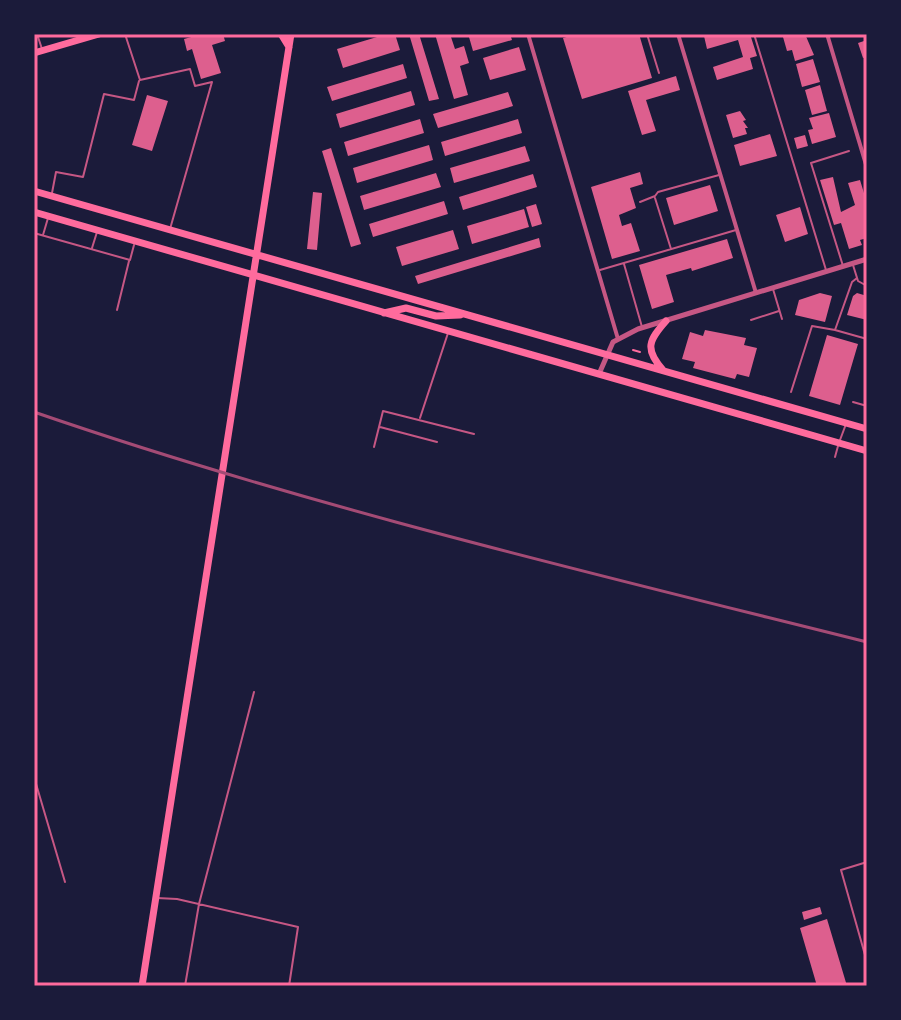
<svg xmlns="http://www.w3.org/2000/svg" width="901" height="1020" font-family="'Public Sans',sans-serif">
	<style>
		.building { fill: #dd5f8e }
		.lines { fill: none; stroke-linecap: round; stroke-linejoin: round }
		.path { stroke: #ff6b9d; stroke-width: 2 }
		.service { stroke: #c65784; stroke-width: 2 }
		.minor { stroke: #c65784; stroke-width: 4 }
		.tertiary { stroke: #c65784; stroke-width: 5 }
		.primary { stroke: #ff6b9d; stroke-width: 7 }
		.rail { stroke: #a44b75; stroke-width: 3 }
		.neatline { fill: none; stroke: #ff6b9d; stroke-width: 3 }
	</style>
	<rect width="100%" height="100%" fill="#1b1b3a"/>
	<path class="building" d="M202 34H223L225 41 212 45 221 73 201 79 192 49 187 51 184 39Z
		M387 34H395L400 50 343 68 337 49Z
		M409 34H419L439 99 429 101Z
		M435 34H450L455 49 464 46 469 63 460 66 468 95 454 99Z
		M479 34H510L512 40 473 51 469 37Z
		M577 34H639L652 78 582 99 563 38Z
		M711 34H742L743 36 750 34 757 56 750 58 753 69 717 80 713 67 743 57 738 40 707 49 704 36Z
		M792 34H805L814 55 795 61 792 50 787 51 783 37Z
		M867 40V57L863 58 858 43Z
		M519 47 526 70 490 80 483 58Z
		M813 59 820 82 802 87 796 64Z
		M403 64 407 78 332 101 327 87Z
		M676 76 680 90 646 100 656 131 642 135 628 91Z
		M820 85 827 111 812 115 805 90Z
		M411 91 415 105 340 128 336 114Z
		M508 92 513 106 438 128 433 114Z
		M147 95 168 101 152 151 132 145Z
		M740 111 746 120 743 121 748 128H745L747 134 733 138 726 115Z
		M829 113 836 137 812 144 808 130 813 129 809 118Z
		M420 119 424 133 348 156 344 142Z
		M518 119 522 133 445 156 441 142Z
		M770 134 777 156 740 166 734 145Z
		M805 135 808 146 797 149 794 138Z
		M429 145 433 160 357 183 353 168Z
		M525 146 530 161 454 183 450 168Z
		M331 148 361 244 351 247 322 151Z
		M640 172 643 184 630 188 636 208 619 215 622 226 631 223 640 251 612 259 591 187Z
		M436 173 441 187 364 210 360 196Z
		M533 174 537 187 463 210 459 197Z
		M833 177 841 212 855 205 848 183 860 180 867 203V238L860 240 862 245 849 249 841 223 834 225 820 180Z
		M710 185 718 211 674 225 666 198Z
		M313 192 322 193 317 250 307 249Z
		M444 201 448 214 373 237 369 224Z
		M536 204 542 224 532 227 526 207Z
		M800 207 808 234 785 242 776 215Z
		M524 209 529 227 472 244 467 226Z
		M453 230 459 249 402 266 396 247Z
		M539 238 541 247 418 284 415 276Z
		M727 239 733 258 692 271 691 268 666 275 674 302 652 309 639 265Z
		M820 293 832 296 825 322 795 315 799 300Z
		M857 293 867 296V320L847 315 853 296Z
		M705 330 746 338 744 345 757 348 749 377 737 374 735 379 693 368 695 362 682 359 690 332 703 336Z
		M827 335 858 344 840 405 809 396Z
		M820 907 822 914 804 920 802 912Z
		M827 919 847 986H817L800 928Z"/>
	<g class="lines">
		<path class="path" d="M633 350 640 352"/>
		<path class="service" d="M37 34 42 49
			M125 34 140 80 190 69 195 86 212 82 170 229
			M647 34 659 73
			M754 34 826 270
			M52 193 56 172 83 177 104 94 134 100 139 81
			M655 198 671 249
			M640 202 655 196 658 192 719 175
			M34 233 130 260 134 245
			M43 235 48 218
			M92 248 97 232
			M624 264 642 327
			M853 265 858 281 867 286
			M843 266 811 163 849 151
			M600 270 736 230
			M857 278 852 282 835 330 867 339
			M773 289 782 319
			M117 310 129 261
			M751 320 779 311
			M791 392 812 326 835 330
			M853 402 867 406
			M420 418 448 333
			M380 427 437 442
			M840 440 846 424
			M374 447 383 411 474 434
			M835 457 838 446
			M34 777 65 882
			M867 862 841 870 867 962
			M157 898 177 899 298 927 289 986
			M34 985 40 986
			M185 986 199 904 254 692"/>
		<path class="minor" d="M528 34 618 339
			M678 34 756 293
			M827 34 867 168"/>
		<path class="tertiary" d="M599 374 613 342 638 329 867 259"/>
		<path class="primary" d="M281 34 289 47
			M34 53 99 34
			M34 191 867 429
			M34 212 867 451
			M384 313 406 308 436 316 460 315
			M663 370C644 349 649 340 666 321
			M142 986 291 34"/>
		<path class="rail" d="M34 412C307 506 587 572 867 642"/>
	</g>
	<rect width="901" height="1020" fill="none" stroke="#1b1b3a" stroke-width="72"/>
	<rect x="36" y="36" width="829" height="948" class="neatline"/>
</svg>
